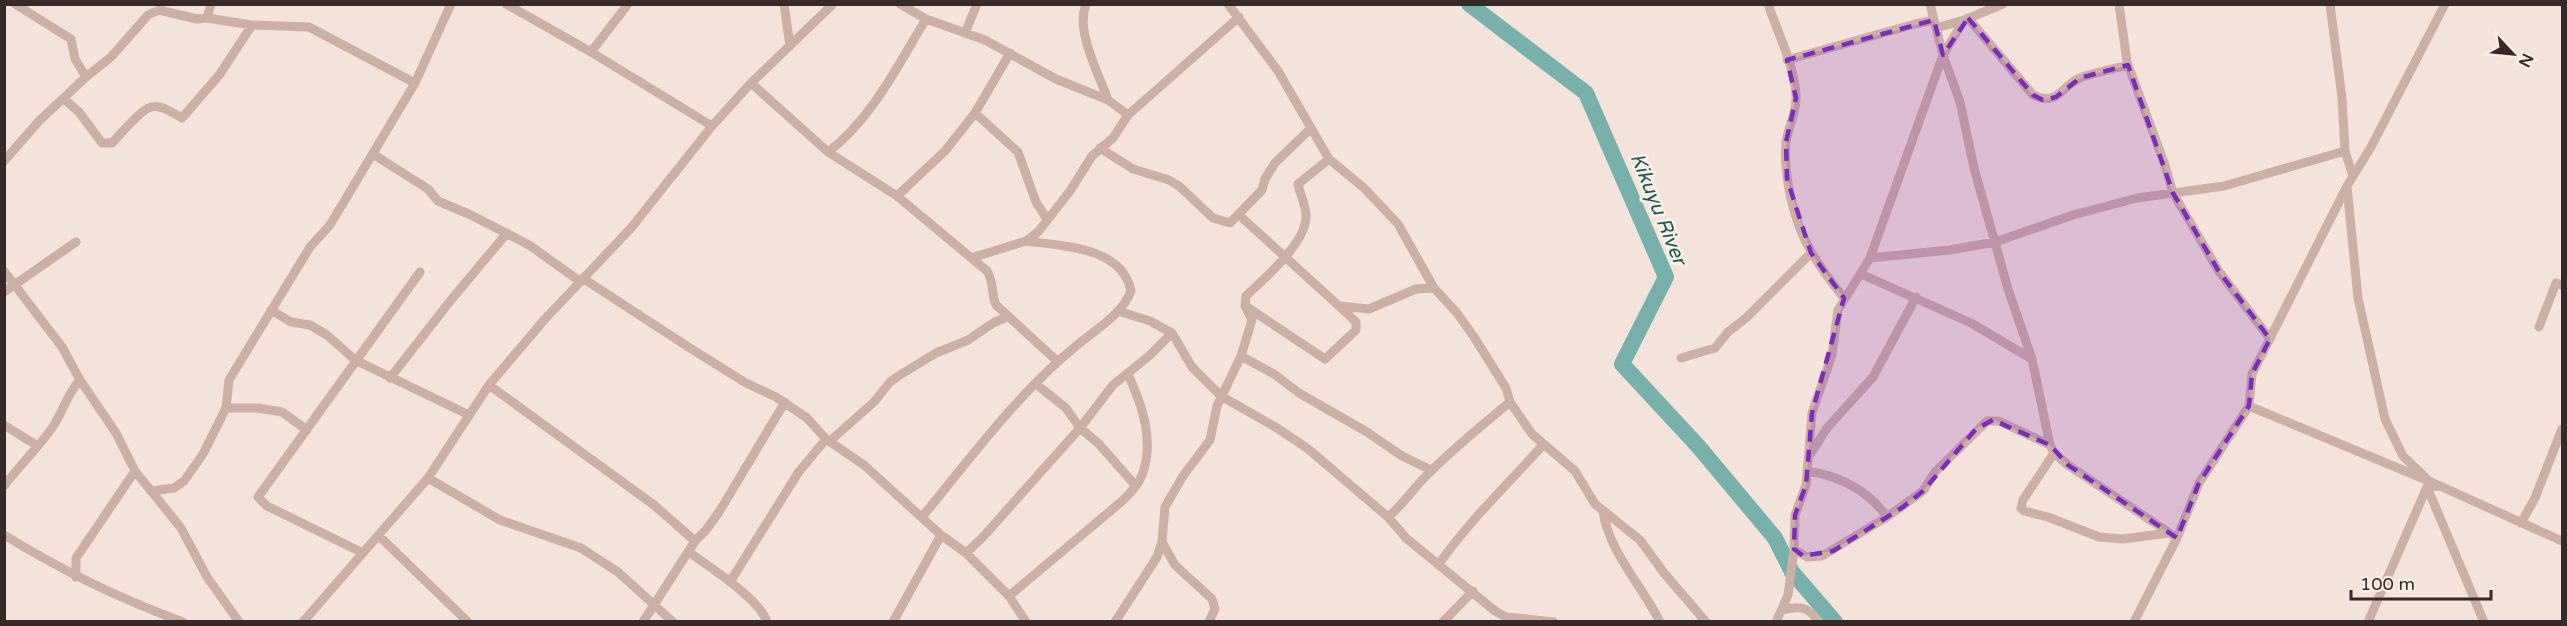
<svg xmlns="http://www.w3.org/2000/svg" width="2567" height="626" font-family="'Varela Round',sans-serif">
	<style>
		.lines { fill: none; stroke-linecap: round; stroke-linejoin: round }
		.river { stroke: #76b2ab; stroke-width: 16 }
		.minor { stroke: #ccb0a5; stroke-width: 9 }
		.marked { fill: #7b2cbf; fill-opacity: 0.2; stroke: #7b2cbf; stroke-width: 4.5; stroke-dasharray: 12 8; stroke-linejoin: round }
		.labels { text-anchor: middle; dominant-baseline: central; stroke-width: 6; stroke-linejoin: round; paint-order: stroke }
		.water-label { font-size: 20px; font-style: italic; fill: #195c55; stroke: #fbeee6 }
	</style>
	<rect width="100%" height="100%" fill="#f3e3da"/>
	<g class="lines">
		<path class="river" d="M1469 4 1586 93 1666 277 1622 364 1698 446 1775 538 1792 572 1835 622"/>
		<path class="minor" d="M15 4 71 39 75 59 86 77
			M506 4 591 52 712 126
			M784 4 790 46
			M900 4 926 19 985 40 1056 79 1108 100 1128 115
			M1086 4C1075 31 1099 74 1108 100
			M1228 4 1278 71 1329 159 1364 188 1398 224 1434 288 1457 313 1474 337 1506 388 1510 402 1532 434 1575 471 1595 504 1640 540 1664 573 1706 622
			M1768 4C1777 31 1796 69 1796 97 1797 112 1788 127 1786 142 1783 176 1794 224 1812 253 1821 269 1833 284 1844 298
			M1930 4 1943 55 1960 102 1974 168 2008 289 2032 359 2050 445 2054 453 2068 465 2177 538
			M2119 4 2127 62 2165 165 2173 193 2218 270 2270 339
			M2330 4 2342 98 2345 151 2353 176
			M207 18 252 25 309 27 415 83
			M1968 18 2033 95C2059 107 2061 85 2082 77 2097 72 2113 69 2128 65
			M1936 28 1964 20
			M965 33 977 4
			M591 52 628 4
			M1787 60 1915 24 1934 20
			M751 83 828 152 897 196 987 271C994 281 991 294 996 305L1057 361
			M64 99 79 112 102 143H112C121 134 140 110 151 107 161 104 173 113 182 118L220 74 252 25
			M975 113 1018 152 1036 202 1047 219
			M1100 148 1133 169 1169 180 1179 186 1213 218 1230 223 1262 190 1265 179 1275 163 1310 129
			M828 152C871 120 898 65 926 19
			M373 154 428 189 438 201 471 215 529 245 581 282
			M4 161 39 121 86 77 111 57 148 15 159 10 197 19 207 18 211 4
			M2347 186 2358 298 2385 419 2403 456 2426 478
			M897 196 945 151 975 113 1010 53
			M1239 215 1339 306 1369 309 1416 289 1434 288
			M971 258 1026 241 1038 232 1070 191 1092 156 1113 138 1128 115 1239 17
			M1870 258 1950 250 1995 242 2073 215 2137 198 2224 186 2345 151
			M4 271 62 347 80 380 116 433 135 471 181 528 207 577 239 622
			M1861 274 1971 323 2032 359
			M584 279 693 350 746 383 776 397 807 418 826 439 864 465 941 535 966 553 1009 596 1026 622
			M4 292 76 242
			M1247 307 1325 359 1356 330V322L1339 306
			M271 310 291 322 310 325 327 335 355 360 469 415
			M1118 311 1150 321 1172 333 1192 367 1221 396 1277 428 1307 448 1388 517 1406 538 1495 611 1506 617 1554 622
			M2539 327 2556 283 2562 285
			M1241 356 1274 374 1299 393 1367 432 1402 456 1431 470
			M1681 358 1715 348 1728 332 1746 318 1811 253
			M390 378 451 300 507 233
			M1036 384 1066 408 1080 428 1098 443 1136 486
			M489 385 654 505 695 541
			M2249 406 2429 481 2562 541
			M226 408H258L282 412 307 430
			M4 425 36 445
			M830 441 874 402 890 382 900 375 936 353 968 340 993 323 1007 317
			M1811 453 1827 428 1873 377 1916 297
			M2054 453 2023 500 2021 508 2024 511 2048 517 2099 537 2123 539 2168 533
			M1807 471C1840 476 1868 490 1887 517
			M428 478 500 520 581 548 618 572 673 622
			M4 486C19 466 38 448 52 428 63 412 67 394 80 380
			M2427 487 2484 622
			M151 491 174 488 184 481 203 454 226 408 229 380 310 247 330 225 415 83 451 4
			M1603 511C1608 550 1642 586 1660 622
			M922 517C970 459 1018 393 1076 346 1095 330 1122 315 1131 291 1122 246 1061 246 1026 241
			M1388 517C1404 504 1414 487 1429 473 1455 447 1482 425 1510 402
			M2521 523 2535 498 2562 429
			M4 535C65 572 116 597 183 622
			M379 536 468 622
			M1162 542 1175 565 1212 599 1215 609 1209 622
			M1794 549 1807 557 1822 556 1887 517 1923 491 1935 472 1987 421H1999L2050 445
			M689 552C709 567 760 599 767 622
			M363 553 267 506 258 497 420 272
			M966 553 982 538 1080 428 1113 385 1149 356 1172 333
			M1439 564C1469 521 1508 484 1543 445
			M76 577V558L135 471
			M730 582 798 473 826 439
			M1009 596 1121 502C1129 494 1138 486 1142 475 1155 441 1142 405 1128 374
			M1783 610C1798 606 1810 606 1818 622
			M303 622 428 478 489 385 544 320 631 228 712 126 751 83 833 4
			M643 622 695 541 706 530 719 512 785 402
			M893 622 941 535
			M1115 622 1157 557 1162 542 1165 507 1183 476 1210 440 1217 406 1241 356 1252 320 1245 306 1246 296C1264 279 1307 242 1306 216 1306 206 1300 194 1298 184L1329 159
			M1443 622 1473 591
			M1776 622 1788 595 1794 549 1795 515 1806 485 1812 413 1832 355 1838 310 1870 258 1943 55 1964 20 2003 4
			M2134 622 2177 538 2199 483 2249 406 2252 374 2347 186 2371 147 2445 4
			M2368 622 2427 487 2439 486"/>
	</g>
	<path class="marked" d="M1968 18 2033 95 2043 100 2056 97 2080 78 2128 65 2173 193 2218 270 2270 339 2252 374 2249 406 2199 483 2177 538 2068 465 2050 445 1993 420 1976 429 1923 491 1903 507 1833 551 1803 556 1794 549 1795 515 1806 485 1812 413 1844 298 1811 253 1787 179 1786 142 1796 98 1787 60 1934 20 1943 55Z"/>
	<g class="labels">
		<g class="water-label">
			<text transform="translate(1658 209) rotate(68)">Kikuyu River</text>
		</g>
	</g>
	<rect width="2567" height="626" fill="none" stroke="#372927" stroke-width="12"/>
	<g transform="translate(2513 54) rotate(116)" stroke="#fbeee6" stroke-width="4.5" paint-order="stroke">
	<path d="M0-4.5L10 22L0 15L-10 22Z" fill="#372927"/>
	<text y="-9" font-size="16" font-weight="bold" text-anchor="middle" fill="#372927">N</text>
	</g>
	<path d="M2351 590v9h140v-9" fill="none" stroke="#372927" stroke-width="3"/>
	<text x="2360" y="590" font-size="18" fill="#372927" stroke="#fbeee6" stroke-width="4.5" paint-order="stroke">100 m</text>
</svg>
